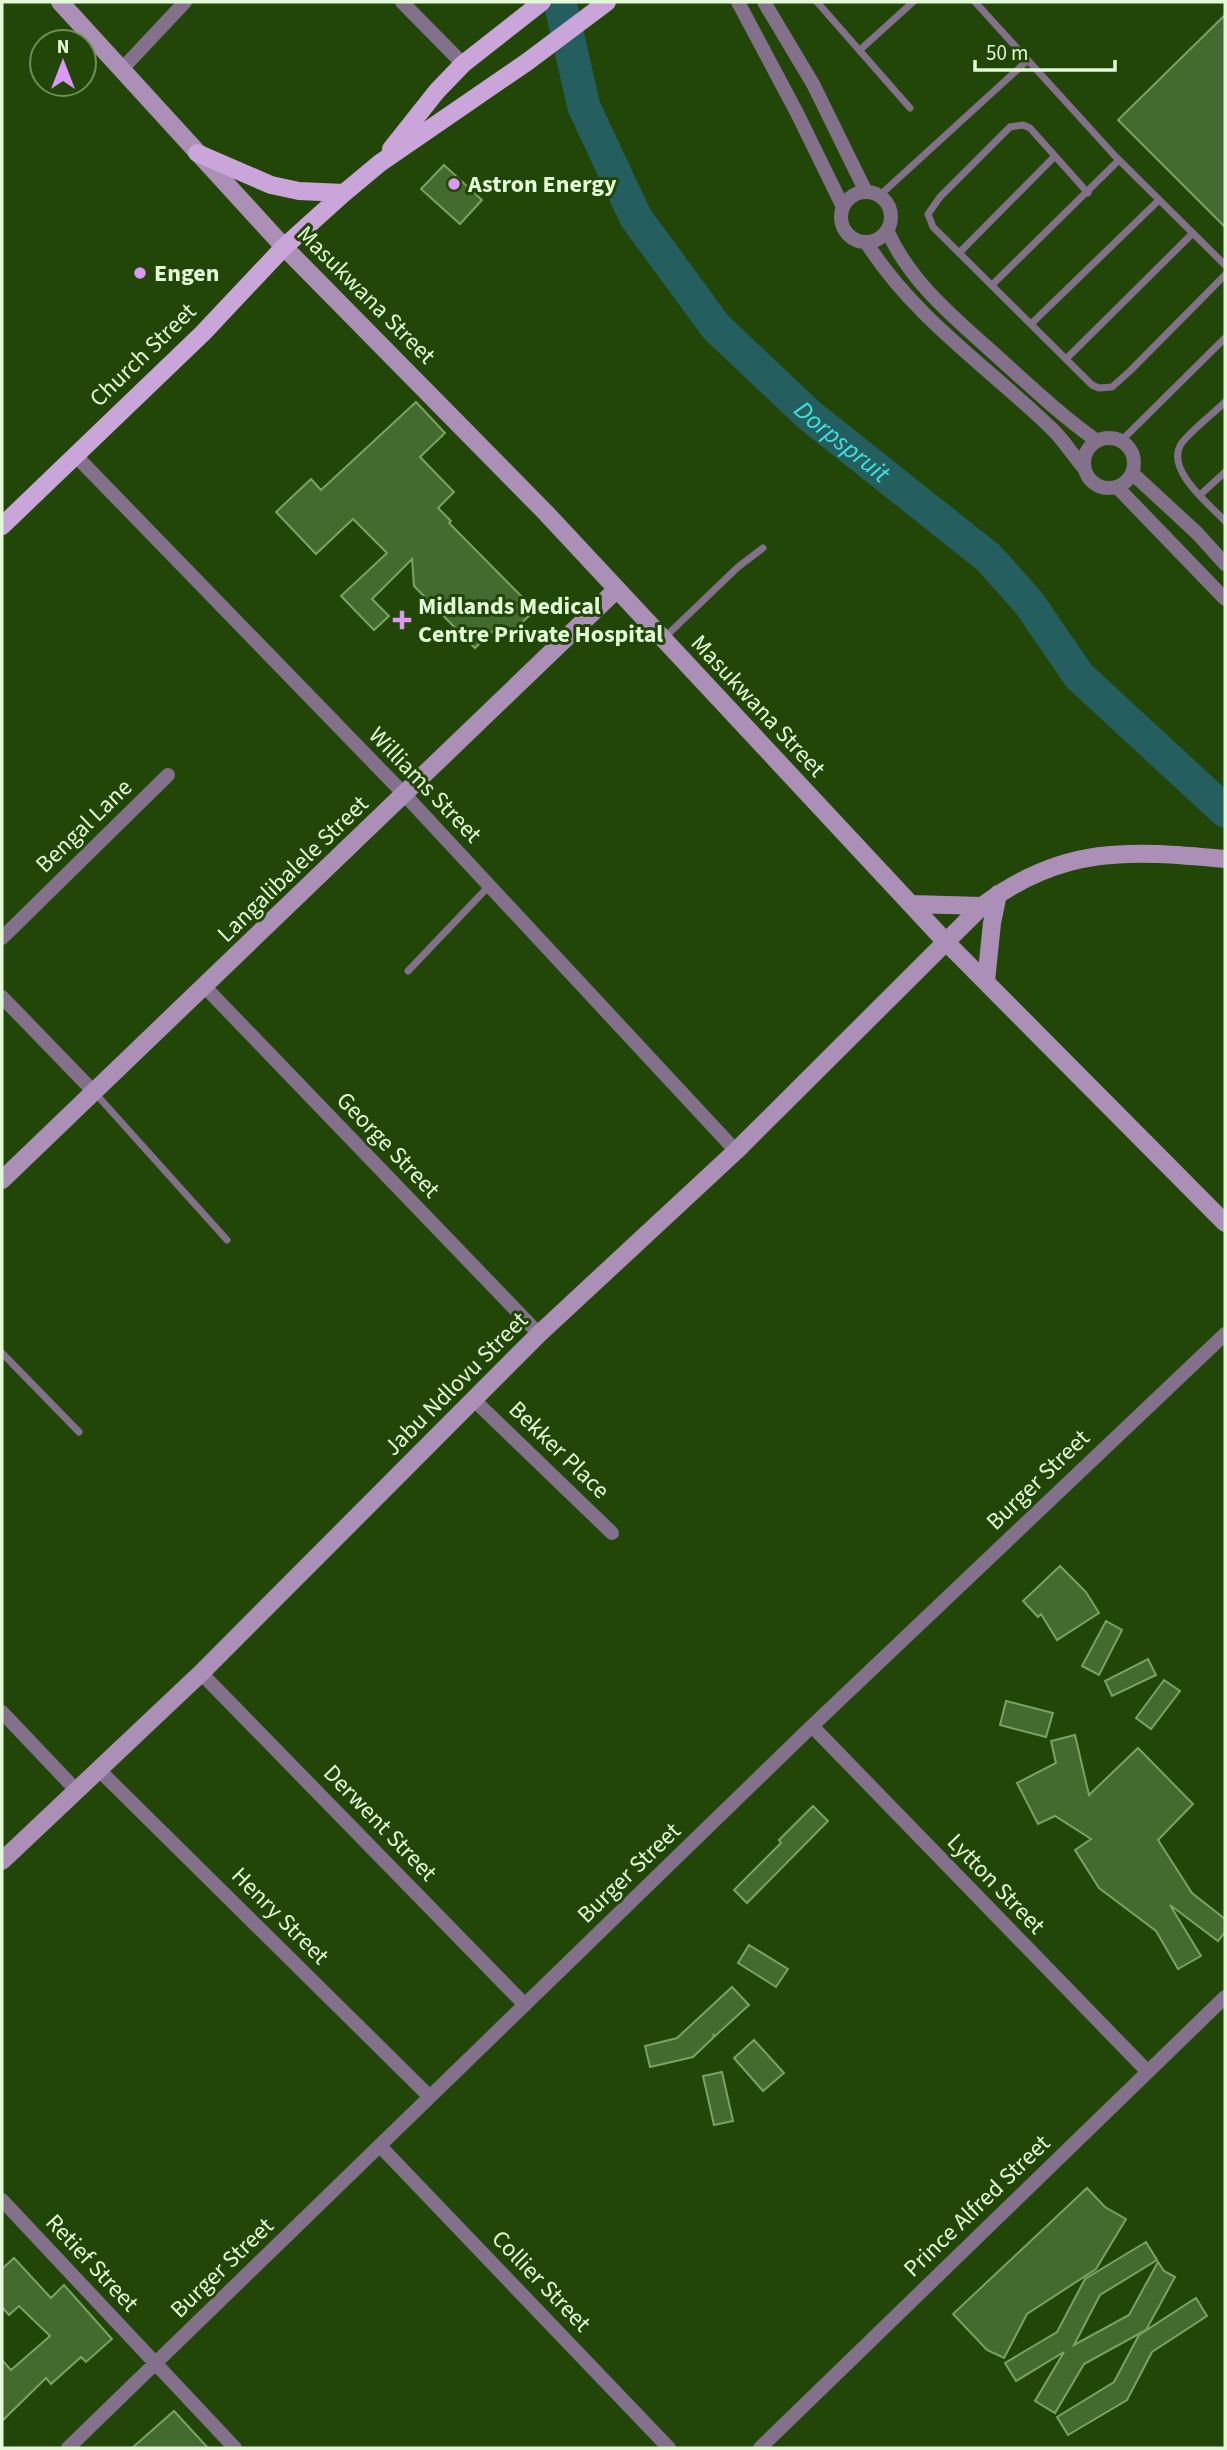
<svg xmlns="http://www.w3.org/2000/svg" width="1227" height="2450" font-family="'Source Sans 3',sans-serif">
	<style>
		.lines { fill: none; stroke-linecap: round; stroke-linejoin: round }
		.river { stroke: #255e5e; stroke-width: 33 }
		.building { fill: #446a2f; stroke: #79a365; stroke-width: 2 }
		.lane { stroke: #83718b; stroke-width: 7 }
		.street { stroke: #83718b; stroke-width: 14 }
		.secondary { stroke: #ab8fb7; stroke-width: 18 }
		.primary { stroke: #caa5da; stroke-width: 18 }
		.poi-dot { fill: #db99f5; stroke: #214607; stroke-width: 2.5 }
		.labels { text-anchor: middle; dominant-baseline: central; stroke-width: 6; stroke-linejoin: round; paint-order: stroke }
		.poi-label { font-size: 24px; font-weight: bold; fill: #e3f9d8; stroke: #214607; text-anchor: start }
		.street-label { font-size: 24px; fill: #e3f9d8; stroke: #214607 }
		.water-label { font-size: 26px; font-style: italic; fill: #40e0e2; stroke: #214607 }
	</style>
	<rect width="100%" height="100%" fill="#214607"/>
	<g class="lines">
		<path class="river" id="s1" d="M560 2 584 107 636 218 716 327 809 415 989 558 1029 603 1079 676 1225 811"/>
	</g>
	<path class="building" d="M1225 15V227L1118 120Z
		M444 165 482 200 460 224 421 189Z
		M416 402 445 433 420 457 454 492 438 508 451 521 449 523 535 610 509 635 499 625 475 648 414 586 412 559 372 599 389 616 374 630 341 596 387 553 353 519 316 554 276 512 311 479 321 490Z
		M1060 1566 1086 1592 1099 1613 1057 1640 1041 1614 1038 1617 1023 1601Z
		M1106 1621 1122 1630 1099 1675 1082 1666Z
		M1148 1659 1156 1675 1112 1696 1105 1681Z
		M1164 1680 1180 1691 1151 1729 1136 1718Z
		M1006 1701 1053 1713 1046 1737 1000 1725Z
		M1075 1735 1089 1795 1138 1748 1193 1804 1158 1840 1192 1893 1225 1919V1932L1218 1941 1170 1905 1201 1956 1178 1969 1156 1931 1099 1888 1075 1850 1091 1839 1055 1816 1038 1824 1017 1783 1056 1763 1051 1741Z
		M813 1806 828 1821 747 1903 734 1890 781 1843 779 1840Z
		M749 1945 788 1969 776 1987 738 1963Z
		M732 1987 749 2005 715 2036 713 2034 714 2037 693 2057 650 2067 645 2046 677 2038Z
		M754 2040 784 2073 763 2091 734 2058Z
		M722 2072 733 2121 714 2125 703 2076Z
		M1087 2188 1105 2207 1126 2219 1096 2269 1027 2314 1004 2358 987 2350 953 2314Z
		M1146 2242 1157 2260 1100 2295 1074 2345 1129 2315 1158 2262 1164 2271 1175 2277 1146 2330 1084 2364 1055 2413 1035 2401 1064 2352 1016 2381 1005 2363 1057 2332 1085 2279Z
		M14 2258 51 2298 64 2285 112 2339 86 2362 81 2357 51 2384 46 2378 2 2421V2360L11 2370 50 2336 19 2306 9 2315 2 2307V2269Z
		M1196 2298 1207 2316 1152 2352 1127 2400 1068 2435 1057 2417 1114 2382 1139 2335Z
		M174 2411 208 2448H132Z"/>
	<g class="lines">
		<path class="lane" d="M817 2 910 108
			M975 2 1115 156 1225 265
			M861 49 913 2
			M1088 193 1030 128 1023 125 1010 127 940 197 928 214 933 227 1092 385 1099 388 1112 387 1130 371 1225 275
			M879 196 1028 60
			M959 253 1055 156
			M992 285 1119 160
			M1031 324 1159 200
			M1066 359 1193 233
			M1225 402C1214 413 1189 432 1181 444 1165 470 1210 505 1225 521
			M1121 441 1225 338
			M1200 495 1225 472
			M664 638 738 567 763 548
			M408 971 489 886
			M95 1093 227 1240
			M2 1353 79 1432"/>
		<path class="street" d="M402 2 463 64
			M738 2 797 113 843 207
			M764 2 813 84 866 192
			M122 69 185 2
			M841 217a25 25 0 1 1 50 0a25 25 0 1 1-50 0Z
			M887 230C910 283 957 320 999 358 1031 387 1062 416 1097 441
			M866 242C913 317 988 367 1051 428 1064 440 1073 456 1085 469
			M1084 463a25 25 0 1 1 50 0a25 25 0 1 1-50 0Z
			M75 455 405 795 736 1151
			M1132 473 1197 533 1225 564
			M1117 487 1225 599
			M2 938 168 775
			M205 987 539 1334
			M2 997 94 1092
			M474 1400 612 1533
			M201 1673 525 2005
			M2 1712 76 1790
			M812 1726 1148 2072
			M98 1769 429 2096
			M380 2146 669 2448
			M2 2200 235 2448
			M68 2448 812 1726 1225 1334
			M760 2448 1225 1997"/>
		<path class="secondary" d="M60 2 284 247 547 514 945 941 1225 1223
			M912 904 982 906
			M986 981 992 923 998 894
			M2 1180 616 590
			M2 1861 201 1673 539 1334 736 1151 982 906C1064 845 1129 850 1225 859"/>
		<path class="primary" d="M391 149 437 91 463 64 542 2
			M197 153 271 185 299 191 344 193
			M2 526 203 333 284 247 344 193 380 163 527 62 607 2"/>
	</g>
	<g class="poi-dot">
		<circle cx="454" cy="184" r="7"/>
		<circle cx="140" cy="273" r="7"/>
		<path d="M398.5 609.5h7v7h7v7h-7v7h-7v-7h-7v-7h7z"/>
	</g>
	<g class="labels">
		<g class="poi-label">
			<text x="468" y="184">Astron Energy</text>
			<text x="154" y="273">Engen</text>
			<text x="418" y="606">Midlands Medical<tspan x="418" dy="28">Centre Private Hospital</tspan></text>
		</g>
		<g class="street-label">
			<text transform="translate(366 295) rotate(45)">Masukwana Street</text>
			<text transform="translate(143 355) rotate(-44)">Church Street</text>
			<text transform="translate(758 706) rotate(47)">Masukwana Street</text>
			<text transform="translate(425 785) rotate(46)">Williams Street</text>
			<text transform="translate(84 826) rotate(-44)">Bengal Lane</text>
			<text transform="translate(293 869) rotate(-44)">Langalibalele Street</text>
			<text transform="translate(388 1145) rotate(46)">George Street</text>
			<text transform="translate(456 1384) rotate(-45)">Jabu Ndlovu Street</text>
			<text transform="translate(559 1450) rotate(44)">Bekker Place</text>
			<text transform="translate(1038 1480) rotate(-44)">Burger Street</text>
			<text transform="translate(380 1823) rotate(46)">Derwent Street</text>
			<text transform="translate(629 1873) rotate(-44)">Burger Street</text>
			<text transform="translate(996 1884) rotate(46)">Lytton Street</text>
			<text transform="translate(280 1916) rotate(45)">Henry Street</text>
			<text transform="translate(977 2206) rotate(-44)">Prince Alfred Street</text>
			<text transform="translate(92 2263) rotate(47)">Retief Street</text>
			<text transform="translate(222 2268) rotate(-44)">Burger Street</text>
			<text transform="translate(541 2281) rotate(46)">Collier Street</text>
		</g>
		<g class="water-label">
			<text stroke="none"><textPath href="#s1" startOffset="536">Dorpspruit</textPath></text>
		</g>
	</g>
	<rect width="1227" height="2450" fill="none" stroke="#e3f9d8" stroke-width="7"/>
	<g transform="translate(63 63)"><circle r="33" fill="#214607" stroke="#6f8e5b" stroke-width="2"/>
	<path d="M0-5L12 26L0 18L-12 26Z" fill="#db99f5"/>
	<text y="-10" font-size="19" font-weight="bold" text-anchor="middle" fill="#e3f9d8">N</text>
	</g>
	<path d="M975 60v10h140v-10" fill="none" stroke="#e3f9d8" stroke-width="3.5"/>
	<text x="986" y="60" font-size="21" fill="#e3f9d8" stroke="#214607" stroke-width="5" paint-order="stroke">50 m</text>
</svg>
